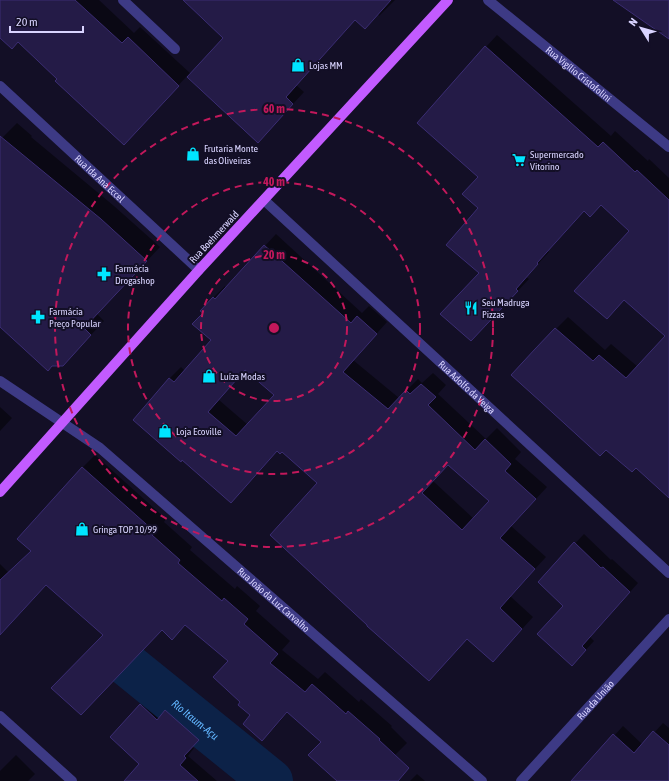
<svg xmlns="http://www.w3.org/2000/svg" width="669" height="781" font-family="'Asap Condensed',sans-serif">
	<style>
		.shadow { fill: #0007; fill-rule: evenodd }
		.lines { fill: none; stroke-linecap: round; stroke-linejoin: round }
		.river { stroke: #0c2248; stroke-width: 44 }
		.building { fill: #241b47; stroke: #3b2d73; fill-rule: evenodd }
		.minor { stroke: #3d3a85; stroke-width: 10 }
		.major { stroke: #c25bff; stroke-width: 10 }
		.ring { fill: none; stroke: #c2185b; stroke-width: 2; stroke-dasharray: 7 5 }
		.labels { text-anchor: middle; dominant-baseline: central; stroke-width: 4; stroke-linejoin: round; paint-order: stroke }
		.poi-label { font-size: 10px; fill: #d9d4ff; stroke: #130f26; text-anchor: start }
		.street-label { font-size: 10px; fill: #d9d4ff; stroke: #130f26 }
		.water-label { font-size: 11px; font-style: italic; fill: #62b6ff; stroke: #130f26 }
		.centre { fill: #c2185b; stroke: #130f26; stroke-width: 2 }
		.ring-label { font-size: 12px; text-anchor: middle; font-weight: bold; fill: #c2185b; stroke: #130f26; stroke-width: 4; stroke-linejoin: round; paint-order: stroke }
	</style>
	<rect width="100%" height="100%" fill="#130f26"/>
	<path class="shadow" d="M0 0H99L134 33 140 27 191 74 225 38 185 0H395L379 16 378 14 355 20 296 85 304 92 258 142 187 76 135 132 18 41 0 37Z
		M497 35 611 136 615 131 648 161 649 159 669 178V497L547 338 568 317 605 350 611 344 638 367 667 336 631 230 601 204 585 210 548 251 549 252 526 277 529 279 483 328 480 273 479 176 486 47Z
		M17 123 32 136 31 137 114 206 160 247 97 314 104 321 76 351 53 365 48 370 0 326V140Z
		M276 234 362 313 369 306 387 322 353 360 399 398 418 379 422 383 433 373 446 385 438 394 486 439 497 428 521 452 515 459 547 487 511 526 546 557 510 596 533 617 504 649 493 661 319 483 282 450H278L182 459 134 420 170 378 181 367 185 371 212 339 204 313 213 298 225 286 226 288ZM245 369 276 395 248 425 219 400ZM448 464 490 501 474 519 433 481Z
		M0 407 12 418 0 431Z
		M95 455 166 519 164 522 192 547 190 550 235 589 237 586 260 606 256 611 290 641 282 650 318 679 325 672 359 702 361 699 392 726 391 727 407 743 395 755 364 781H342L322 742 288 712 275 727 262 740 252 715 242 702 229 661 186 625 172 638 162 629 104 635 46 585 0 635V564L9 573 32 550 82 468Z
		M584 534 611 560 612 559 638 583 590 637 594 641 580 656 565 605 539 582Z
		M150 696 166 711 175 702 207 731 192 747 194 748 188 756 217 781H140L141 763 111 737Z
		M663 723 669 728V781H573L623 726 643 745Z
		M16 755 35 774 28 781H0V771Z
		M417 774 425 781H410Z"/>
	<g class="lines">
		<path class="river" id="s1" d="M119 658 271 781"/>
	</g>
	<path class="building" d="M0 0H75L122 43 128 37 179 86 124 145 55 81 57 79 18 42 12 49 0 38Z
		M183 0H391L365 29 355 20 286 97 293 104 258 143 187 77 223 38Z
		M613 0H669V39Z
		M485 46 598 147 603 142 635 172 637 170 669 200V498L636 468 632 472 606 450 600 456 541 402 511 375 535 349 555 328 593 361 599 355 626 378 665 336 624 300 607 319 574 291 629 231 601 205 590 217 584 211 537 263 538 264 516 289 518 291 471 341 440 314 479 273 446 245 478 208 462 194 478 177 417 123Z
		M0 136 101 219 147 261 84 328 91 335 63 366H52L48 371 0 327Z
		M264 245 351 323 357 316 377 334 343 372 388 409 406 390 410 394 421 384 436 397 428 405 475 450 485 439 511 464 505 471 536 499 500 538 535 569 500 608 522 629 493 662 467 639 429 681 367 626V625L340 600 270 535 317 483 282 452 280 454 277 451 231 503 182 460 181 462 133 420 169 378 174 382 211 340 192 324 203 313 200 311 213 297 215 299ZM245 370 274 395 236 436 208 412ZM448 465 489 501 462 530 422 493Z
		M82 467 155 532 152 535 180 560 178 563 222 601 224 598 248 619 244 624 278 654 270 663 305 692 312 684 346 714 348 711 380 739 379 740 409 768 398 781H337L308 755 321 742 287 712 262 741 243 724 250 715 238 705 240 702 213 677 228 661 185 625 172 640 162 630 81 715 51 688 103 635 46 585 0 635V580L31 551 17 539Z
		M574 542 601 568 603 567 630 592 582 646 586 650 572 666 537 634 563 606 538 582Z
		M140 704 157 720 165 710 199 740 184 756 186 758 180 765 198 781H124L139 764 110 737Z
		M653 731 669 745V781H571L588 762 613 734 634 753Z"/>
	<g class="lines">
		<g class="minor">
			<path d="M123 0 175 49"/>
			<path id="s2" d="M488 0 669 147"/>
			<path id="s3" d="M0 86 199 270"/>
			<path id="s4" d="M264 200 669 573"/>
			<path id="s5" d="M0 381 100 448 482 781"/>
			<path d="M0 716 72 781"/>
			<path id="s6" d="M521 781 669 619"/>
		</g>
		<path class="major" d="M0 492 199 270 448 0"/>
	</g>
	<g class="ring">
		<circle cx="274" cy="328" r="73"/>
		<circle cx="274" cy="328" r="146"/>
		<circle cx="274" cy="328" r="219"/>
	</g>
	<defs>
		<g id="shop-bare" transform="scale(1.08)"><path d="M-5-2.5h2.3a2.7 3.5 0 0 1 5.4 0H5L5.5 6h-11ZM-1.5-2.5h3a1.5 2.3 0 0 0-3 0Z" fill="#00e5ff" stroke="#130f26" stroke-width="2.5" paint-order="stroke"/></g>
		<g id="supermarket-bare" transform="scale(1.08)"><path d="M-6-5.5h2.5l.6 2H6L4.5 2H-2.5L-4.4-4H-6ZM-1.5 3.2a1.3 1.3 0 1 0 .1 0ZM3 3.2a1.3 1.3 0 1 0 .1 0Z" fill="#00e5ff" stroke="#130f26" stroke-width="2.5" paint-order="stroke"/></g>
		<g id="pharmacy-bare" transform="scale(1.08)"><path d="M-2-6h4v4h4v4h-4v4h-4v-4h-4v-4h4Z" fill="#00e5ff" stroke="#130f26" stroke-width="2.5" paint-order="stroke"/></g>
		<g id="restaurant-bare" transform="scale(1.08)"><path d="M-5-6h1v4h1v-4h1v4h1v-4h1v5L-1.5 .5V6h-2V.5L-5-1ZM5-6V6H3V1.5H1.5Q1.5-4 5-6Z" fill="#00e5ff" stroke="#130f26" stroke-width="2.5" paint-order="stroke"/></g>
	</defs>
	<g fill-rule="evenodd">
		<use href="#shop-bare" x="298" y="65"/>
		<use href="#shop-bare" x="193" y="154"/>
		<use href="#supermarket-bare" x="519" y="160"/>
		<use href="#pharmacy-bare" x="104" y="274"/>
		<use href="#restaurant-bare" x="471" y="308"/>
		<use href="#pharmacy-bare" x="38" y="317"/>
		<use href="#shop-bare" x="209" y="376"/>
		<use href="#shop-bare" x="165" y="431"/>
		<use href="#shop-bare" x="82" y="529"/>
	</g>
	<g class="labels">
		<g class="poi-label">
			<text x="309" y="65">Lojas MM</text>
			<text x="204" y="148">Frutaria Monte<tspan x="204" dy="12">das Oliveiras</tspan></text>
			<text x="530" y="154">Supermercado<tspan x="530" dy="12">Vitorino</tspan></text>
			<text x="115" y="268">Farmácia<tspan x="115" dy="12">Drogashop</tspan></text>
			<text x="482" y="302">Seu Madruga<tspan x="482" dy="12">Pizzas</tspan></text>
			<text x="49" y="311">Farmácia<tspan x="49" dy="12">Preço Popular</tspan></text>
			<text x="220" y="376">Luíza Modas</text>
			<text x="176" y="431">Loja Ecoville</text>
			<text x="93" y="529">Gringa TOP 10/99</text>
		</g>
		<g class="street-label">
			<text stroke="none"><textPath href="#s2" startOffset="117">Rua Vigílio Cristofolini</textPath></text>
			<text stroke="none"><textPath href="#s3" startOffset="136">Rua Ida Ana Eccel</textPath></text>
			<text transform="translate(214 237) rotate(-47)">Rua Boehmerwald</text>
			<text stroke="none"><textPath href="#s4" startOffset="276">Rua Adolfo da Veiga</textPath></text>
			<text stroke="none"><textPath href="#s5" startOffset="351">Rua João da Luz Carvalho</textPath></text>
			<text stroke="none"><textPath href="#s6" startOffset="110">Rua da União</textPath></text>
		</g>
		<g class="water-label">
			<text stroke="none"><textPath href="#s1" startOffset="98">Rio Itaum-Açu</textPath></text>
		</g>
	</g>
	<circle cx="274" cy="328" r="6" class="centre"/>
	<g class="ring-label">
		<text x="274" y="113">60 m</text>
		<text x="274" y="186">40 m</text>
		<text x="274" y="259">20 m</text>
	</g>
	<g transform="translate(641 28) rotate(307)" stroke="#130f26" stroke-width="3" paint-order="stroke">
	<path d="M0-3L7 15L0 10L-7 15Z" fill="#d9d4ff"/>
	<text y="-6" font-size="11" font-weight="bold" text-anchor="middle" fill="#d9d4ff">N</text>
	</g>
	<path d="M10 26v6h73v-6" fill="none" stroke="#d9d4ff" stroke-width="2"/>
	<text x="16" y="26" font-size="12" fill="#d9d4ff" stroke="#130f26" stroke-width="3" paint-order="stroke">20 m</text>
</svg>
